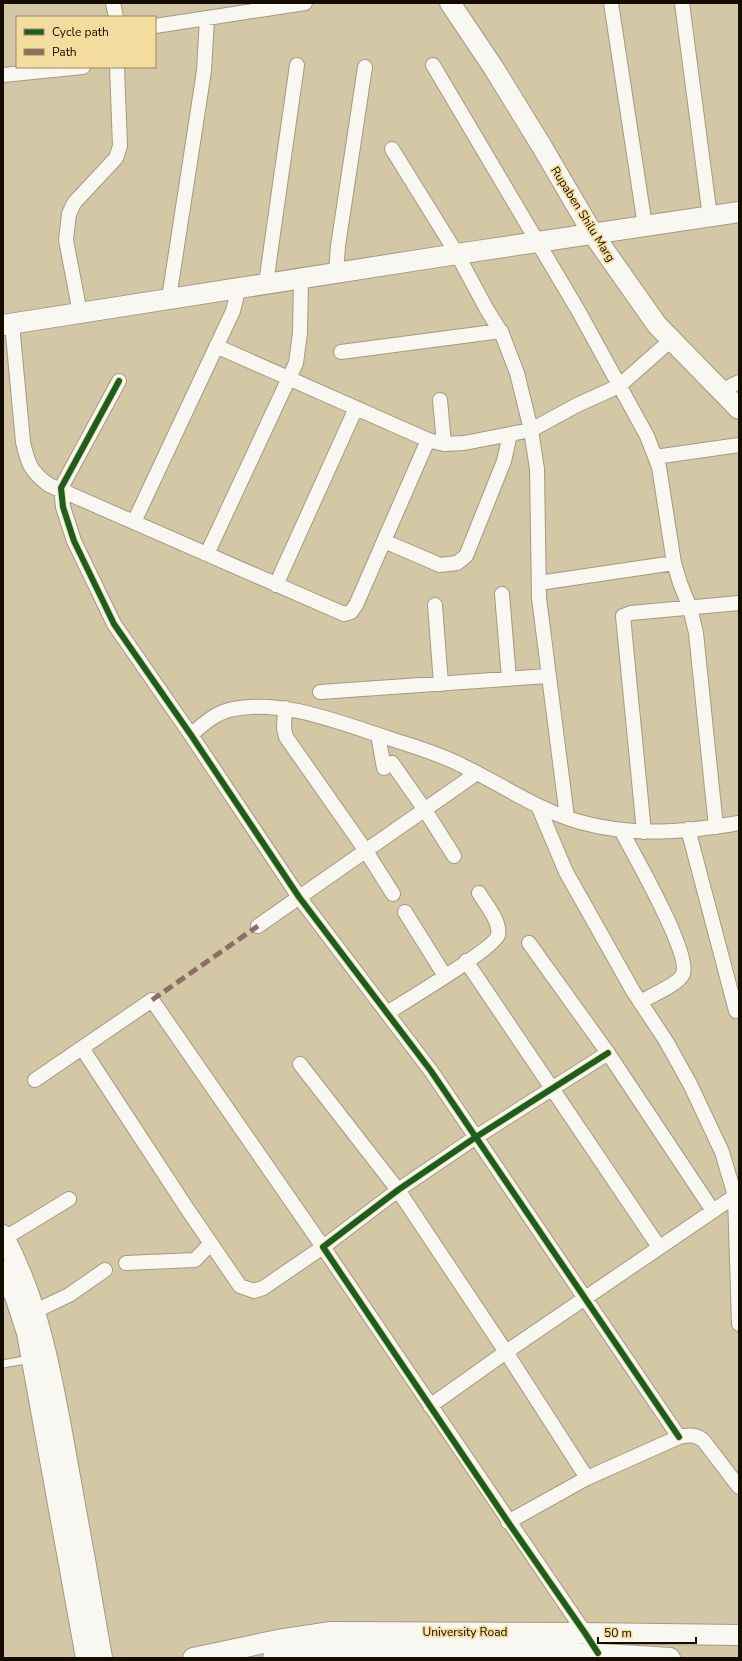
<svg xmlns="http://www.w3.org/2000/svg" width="742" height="1661" font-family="'Nunito Sans',sans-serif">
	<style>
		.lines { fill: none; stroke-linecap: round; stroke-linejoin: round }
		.lane-casing { stroke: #a49a81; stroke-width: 9 }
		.street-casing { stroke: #a49a81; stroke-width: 16 }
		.secondary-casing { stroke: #a49a81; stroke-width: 22 }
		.lane { stroke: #f8f7f2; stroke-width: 7 }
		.street { stroke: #f8f7f2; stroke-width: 14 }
		.secondary { stroke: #f8f7f2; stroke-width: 20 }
		.quiet { stroke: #8d6e63; stroke-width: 5; stroke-dasharray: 10 5; stroke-linecap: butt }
		.cycleway-casing { stroke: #f4dc9f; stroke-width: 8 }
		.cycleway { stroke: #1b5e20; stroke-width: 6 }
		.labels { text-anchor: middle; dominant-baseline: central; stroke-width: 3.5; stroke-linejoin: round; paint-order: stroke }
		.street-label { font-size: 12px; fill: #150c00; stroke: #f4dc9f }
	</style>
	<rect width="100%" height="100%" fill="#d3c7a6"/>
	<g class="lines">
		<g class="lane-casing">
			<path id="lane" d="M3 1364 30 1359"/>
		</g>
		<g class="street-casing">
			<path id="street" d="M113 3 116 17
				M611 3 645 226
				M682 3 710 217
				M155 26 305 3
				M433 65 579 312 647 436 659 467 674 563 680 583 690 608 696 633 716 827
				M3 75 83 67
				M392 149 457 254 486 308 502 334 517 373 531 430 537 469 539 598 567 817
				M336 272 338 246 365 67
				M266 283 297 65
				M169 298 204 71 207 18
				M80 313 66 240 69 214 74 203 116 158 120 146 117 67
				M12 324 23 442C28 464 31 472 49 485L344 614 351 612 356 605 428 440
				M216 346 428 440 444 444 464 443 531 430 577 405 619 386 671 340
				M341 352 501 331
				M119 381 61 488 63 507 74 541 114 624 191 735 299 897 431 1071 679 1437
				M721 391 739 382
				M440 400 444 444
				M655 457 739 445
				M134 522 233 311 239 287
				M384 541 440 565 457 563 466 556 504 461 510 434
				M207 554 296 363 300 333 301 278
				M539 583 674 563
				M276 585 356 408
				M502 594 509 679
				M435 605 441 684
				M320 692 548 676
				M285 708 284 728 286 737 366 851 393 894
				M191 735C202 725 214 714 229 710 278 698 335 721 382 736 408 745 436 752 461 765 501 784 537 810 580 822 633 837 686 832 739 823
				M378 735 384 768
				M392 763 425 810 454 856
				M539 808 566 872 633 991 666 1041 690 1084 722 1152 735 1196 739 1324
				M688 829 736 1011
				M621 830C633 853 691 953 683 974 679 984 650 996 640 1002
				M644 832 623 616 631 613 739 603
				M405 912 445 976
				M258 926 477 773
				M529 943 608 1053 713 1211
				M466 961 659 1247
				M387 1013C404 1002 495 948 498 935 501 921 485 904 479 893
				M300 1064 398 1190 506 1352 430 1406
				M35 1080 152 1000 323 1247 263 1288 254 1291 240 1286 188 1210 82 1048
				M5 1238 69 1199
				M126 1263 195 1260 211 1243
				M27 1315 69 1295 105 1270
				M587 1478 506 1352 735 1196
				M508 1522 587 1478 679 1437C688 1435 695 1434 703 1440L739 1487
				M589 1639 323 1247 398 1190 476 1137 608 1053"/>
		</g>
		<g class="secondary-casing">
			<path id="secondary" d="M450 3 493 67 541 145 593 234 657 325 739 409
				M3 325 457 254 739 212
				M3 1235C39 1302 52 1376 65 1449 78 1519 90 1588 102 1658
				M3 1271 15 1296 27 1333 86 1658
				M193 1658 278 1640 331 1632 585 1633 739 1635
				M273 1658C352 1643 432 1647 512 1650 565 1653 617 1654 670 1658"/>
		</g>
		<use href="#lane" class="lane"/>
		<use href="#street" class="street"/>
		<use href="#secondary" class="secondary"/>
		<path class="quiet" d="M152 1000 258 926"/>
		<g class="cycleway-casing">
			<path id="cycleway" d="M119 381 61 488 63 507 74 541 114 624 191 735 299 897 431 1071 679 1437
				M598 1653 585 1633 508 1522 323 1247 398 1190 476 1137 608 1053"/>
		</g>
		<use href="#cycleway" class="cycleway"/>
	</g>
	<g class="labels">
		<g class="street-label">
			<text transform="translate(583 214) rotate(58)">Rupaben Shilu Marg</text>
			<text x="465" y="1632">University Road</text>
		</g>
	</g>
	<rect width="742" height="1661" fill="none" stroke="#150c00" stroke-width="8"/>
	<rect x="16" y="16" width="140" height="52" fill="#f4dc9f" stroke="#9b895f"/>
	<rect x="24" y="29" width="20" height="6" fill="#1b5e20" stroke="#9b895f"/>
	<text x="52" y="36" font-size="12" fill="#150c00">Cycle path</text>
	<rect x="24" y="49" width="20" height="6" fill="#8d6e63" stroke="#9b895f"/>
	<text x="52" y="56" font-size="12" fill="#150c00">Path</text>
	<path d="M598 1637v6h98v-6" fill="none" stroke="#150c00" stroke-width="2"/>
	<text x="604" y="1637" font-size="12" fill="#150c00" stroke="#f4dc9f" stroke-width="3" paint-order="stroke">50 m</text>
</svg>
